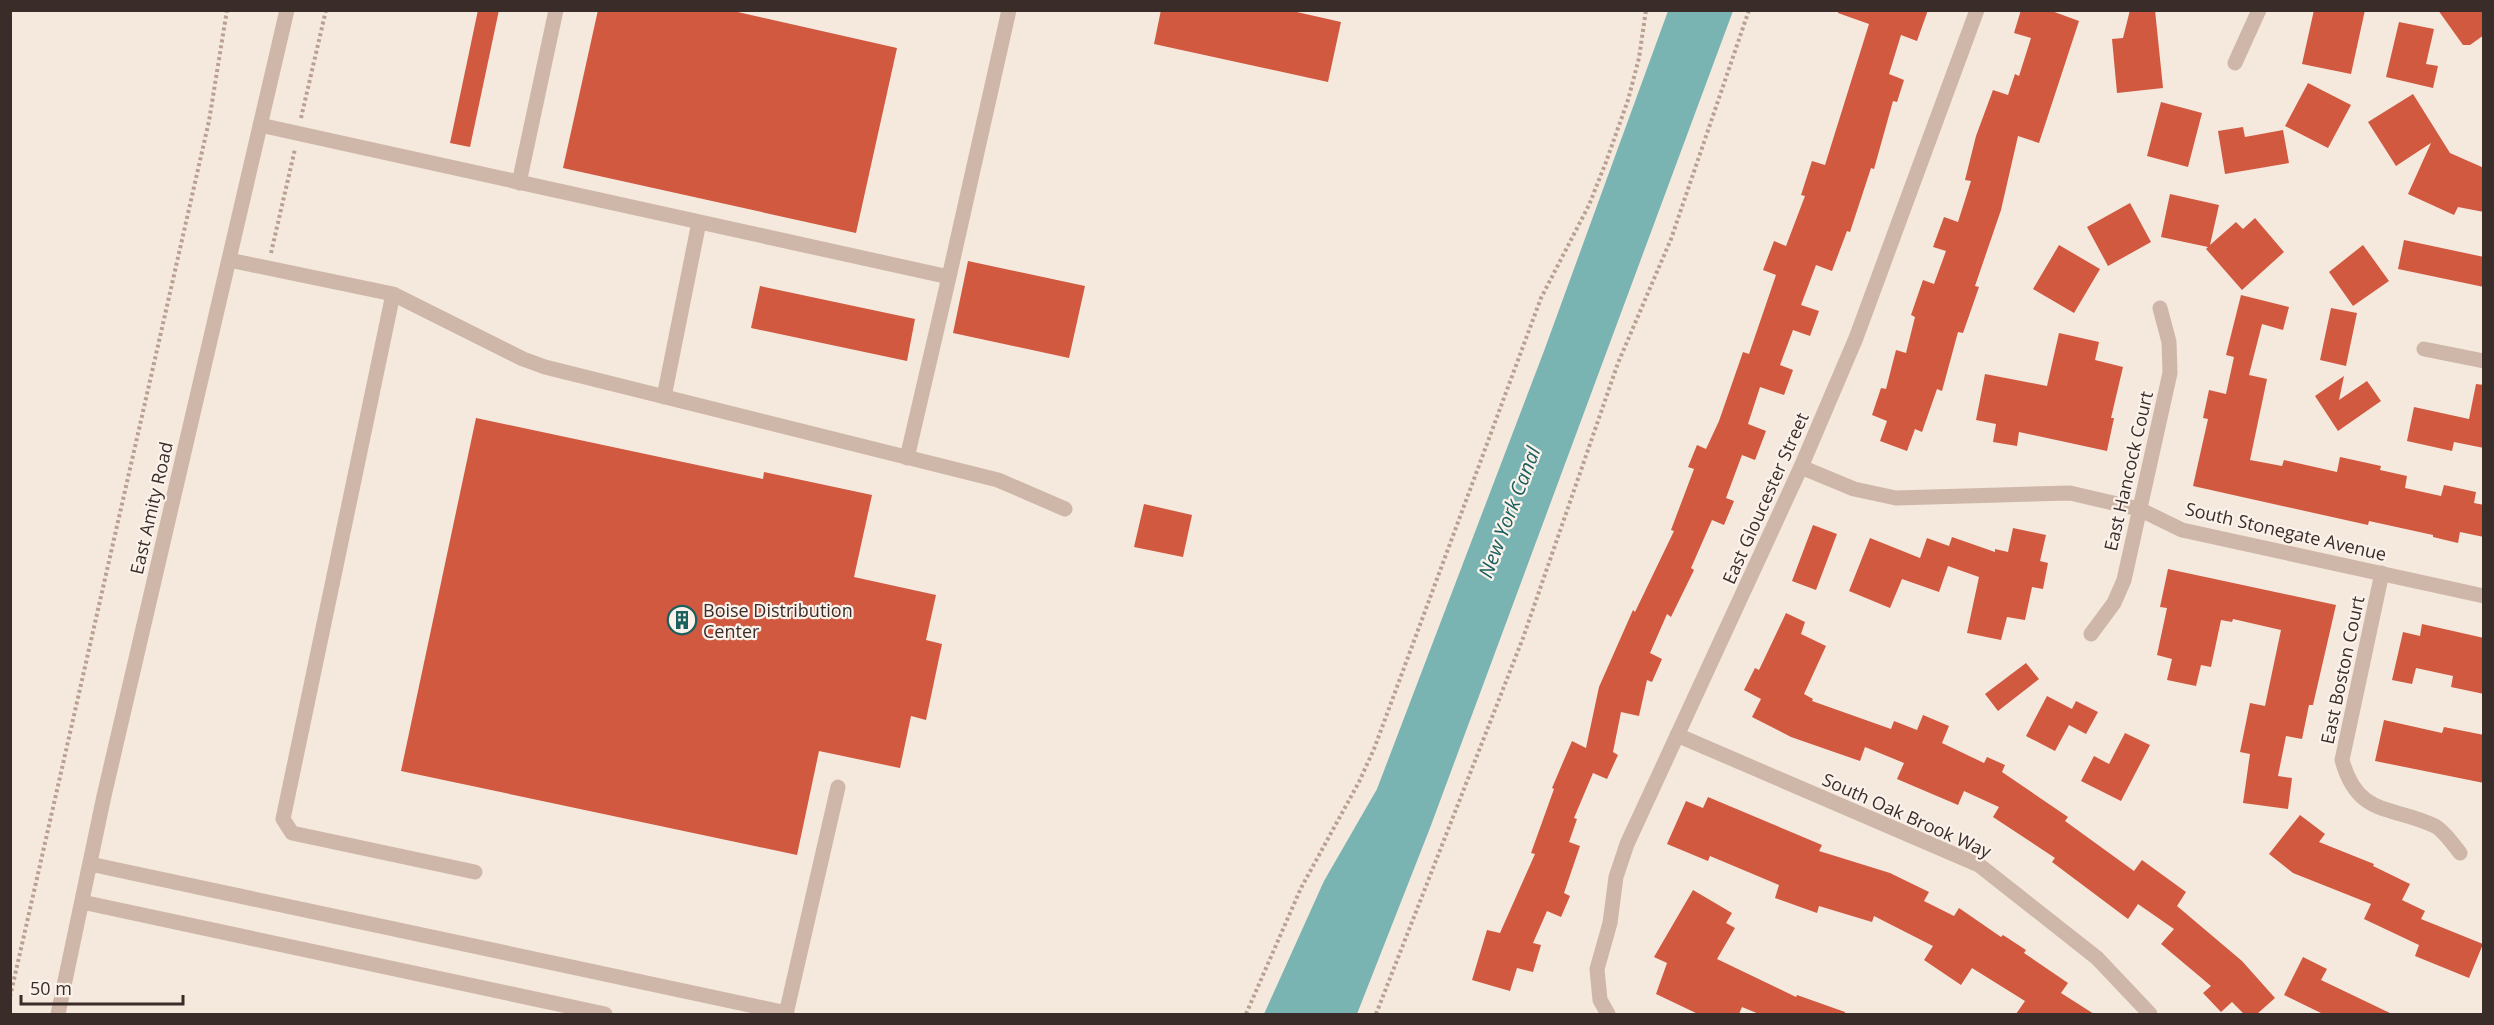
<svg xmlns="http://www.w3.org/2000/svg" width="2494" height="1025" font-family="'Open Sans',sans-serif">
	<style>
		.water { fill: #7ab4b2 }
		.building { fill: #d05940 }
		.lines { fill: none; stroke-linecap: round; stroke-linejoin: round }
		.path { stroke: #baa092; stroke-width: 4; stroke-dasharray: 3 3; stroke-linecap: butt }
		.minor { stroke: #ceb7a8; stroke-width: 15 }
		.labels { text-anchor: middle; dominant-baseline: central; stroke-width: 4.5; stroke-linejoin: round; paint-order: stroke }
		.street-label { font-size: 18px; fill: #3a2d29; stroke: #fbf2eb }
		.poi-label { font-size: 18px; fill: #3a2d29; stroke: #fbf2eb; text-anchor: start }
		.water-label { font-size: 20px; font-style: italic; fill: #1a605f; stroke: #fbf2eb }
	</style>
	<rect width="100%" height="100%" fill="#f5e8dd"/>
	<path class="water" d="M1668 11H1733L1430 828 1357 1014H1264L1324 881 1377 789 1544 351Z"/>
	<path class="building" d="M478 10H499L470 147 450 143Z
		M598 10H729L897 48 856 233 563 168Z
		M1161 10H1288L1341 22 1328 82 1154 44Z
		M1838 10H1928L1917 41 1901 35 1889 74 1904 80 1897 102 1893 101 1874 169 1871 168 1850 232 1847 231 1832 271 1816 265 1801 305 1819 311 1810 336 1793 330 1780 365 1793 370 1784 395 1760 387 1748 424 1766 431 1755 460 1742 455 1726 498 1734 501 1724 525 1712 520 1691 568 1694 570 1671 617 1667 614 1650 653 1662 659 1652 682 1647 680 1639 716 1621 712 1613 752 1618 755 1607 779 1593 773 1574 818 1577 819 1569 842 1580 846 1564 893 1570 896 1561 917 1547 911 1533 943 1541 945 1533 972 1517 968 1510 991 1472 980 1487 930 1500 933 1535 854 1531 853 1554 789 1552 788 1572 741 1586 748 1599 687 1633 610 1635 612 1674 531 1671 530 1694 469 1688 467 1697 445 1706 449 1719 421 1743 352 1749 354 1776 275 1763 270 1774 241 1786 246 1805 196 1801 195 1812 161 1825 165 1869 24 1838 13Z
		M2021 10H2049L2079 21 2039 143 2018 136 2001 210 1975 286 1979 287 1963 333 1958 332 1942 391 1937 389 1922 432 1915 429 1907 451 1880 441 1887 421 1872 415 1881 388 1886 389 1896 350 1906 353 1915 317 1911 315 1923 280 1934 284 1946 251 1933 247 1944 217 1958 222 1971 181 1965 180 1976 136 1993 90 2008 95 2015 74 2019 76 2031 38 2014 33Z
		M2130 10H2155L2163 88 2117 93 2112 39 2123 38Z
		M2314 10H2365L2351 74 2302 64Z
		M2438 10H2484V35L2470 45H2463Z
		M2399 22 2434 29 2426 64 2438 66 2433 88 2386 77Z
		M2308 83 2351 105 2328 148 2285 126Z
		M2413 94 2450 153 2484 168V212L2458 207 2454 215 2408 194 2431 143 2396 166 2368 122Z
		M2161 102 2202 113 2188 167 2147 156Z
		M2243 127 2245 137 2283 130 2289 163 2225 174 2218 131Z
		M2170 194 2219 205 2210 245 2236 222 2243 229 2255 218 2284 252 2242 290 2206 249 2208 247 2161 237Z
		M2130 203 2151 242 2108 266 2087 227Z
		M2404 240 2484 257V287L2398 269Z
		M2059 245 2100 269 2074 313 2033 289Z
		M2363 245 2389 281 2353 306 2329 272Z
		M968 261 1085 286 1069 358 953 333Z
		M760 286 915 319 907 361 751 328Z
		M2241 295 2289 307 2283 330 2262 324 2249 375 2267 379 2250 460 2282 466 2284 460 2337 472 2340 457 2381 466 2380 470 2407 476 2405 488 2441 496 2444 485 2476 492 2474 503 2484 505V537L2460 532 2458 543 2433 537V535L2369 521 2368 525 2193 486 2208 419 2203 418 2209 390 2226 394 2234 357 2226 355Z
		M2331 308 2357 313 2346 366 2320 360Z
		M2059 333 2099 342 2095 360 2123 367 2111 418H2114L2107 451 2019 432 2017 446 1993 442 1996 424 1976 420 1985 374 2047 386Z
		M2344 376 2339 400 2367 381 2381 401 2338 431 2315 396Z
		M2476 384 2484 385V448L2454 442 2452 451 2407 441 2414 407 2469 419Z
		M476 418 763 479 764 472 872 495 854 577 936 595 926 640 942 644 926 720 911 716 900 768 819 751 797 855 401 771Z
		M1144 504 1192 515 1183 557 1134 547Z
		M1813 525 1837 534 1816 590 1792 581Z
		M2013 528 2046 535 2040 561 2048 563 2043 589 2032 587 2025 620 2007 617 2001 640 1967 633 1979 577 1948 566 1939 592 1902 579 1890 608 1849 591 1870 538 1920 558 1927 538 1949 546 1952 537 1995 552V549L2008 552Z
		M2168 569 2336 605 2313 705H2309L2302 739 2286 736 2278 776 2292 778 2288 809 2243 803 2250 754 2240 752 2250 703 2265 706 2281 630 2233 619 2232 622 2221 620 2211 667 2201 665 2196 686 2167 680 2172 659 2157 655 2167 608 2160 607Z
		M1786 613 1805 622 1801 634 1826 646 1804 694 1813 699 1812 701 1891 729 1894 721 1917 730 1923 715 1949 726 1942 743 1984 763 1987 757 2005 765 2002 772 2068 817 2065 821 2134 871 2142 860 2186 892 2177 906 2242 961 2275 998 2257 1014H2244L2232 1002 2221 1012 2203 993 2211 986 2161 944 2174 929 2138 904 2128 919 2052 862 2055 858 1993 817 1999 807 1964 791 1958 805 1897 779 1904 763 1865 747 1860 761 1791 737 1752 717 1761 699 1744 690 1755 668 1759 670Z
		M2422 624 2484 638V694L2451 687 2453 676 2416 668 2412 684 2392 680 2403 632 2420 636Z
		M2026 663 2039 679 1998 711 1985 694Z
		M2047 696 2072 709 2076 701 2098 712 2086 734 2069 725 2055 751 2026 736Z
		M2384 720 2442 733 2444 727 2484 735V783L2375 761Z
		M2125 733 2150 745 2121 801 2081 781 2094 756 2109 764Z
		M1708 797 1822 845 1819 851 1890 873 1929 892 1924 901 1954 916 1959 908 2001 937 2003 935 2026 950 2024 953 2068 983 2061 993 2094 1014H2016L2025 1001 1972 968 1961 985 1924 960 1933 946 1874 916 1872 922 1819 906 1817 913 1775 898 1779 885 1710 856 1708 861 1667 844 1686 801 1703 808Z
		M2300 815 2325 834 2319 842 2374 864 2373 866 2410 884 2402 900 2425 911 2421 919 2483 944 2469 978 2415 956 2419 945 2364 919 2371 904 2293 873 2269 854Z
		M1693 890 1732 913 1726 923 1735 928 1717 959 1796 997 1797 995 1845 1012V1014H1759L1742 1007 1739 1014H1698L1656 994 1667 963 1654 957Z
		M2303 957 2327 969 2321 980 2392 1014H2323L2284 995Z"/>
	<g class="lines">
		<path class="path" d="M301 118 326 10
			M271 253 295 149
			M10 997 209 121 227 10
			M1246 1014 1301 888 1359 782 1374 749 1541 298 1589 205 1606 162 1628 100 1639 58 1646 10
			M1376 1014 1523 638 1618 363 1671 239 1749 10"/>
		<path class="minor" d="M2235 63 2259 10
			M260 125 949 277 907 458
			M519 183 556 10
			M229 260 393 294 523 359 545 367 998 480 1065 509
			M949 277 1009 10
			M393 294 283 819 292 833 475 872
			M2424 349 2484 361
			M664 397 699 222
			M1801 467 1854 489 1896 498 2070 493 2139 509 2182 530 2484 596
			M2382 573 2342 760C2358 818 2392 805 2435 826 2444 831 2453 844 2460 853
			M2091 634 2114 603 2124 580 2170 373 2169 342 2160 308
			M1677 735 1979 865 2097 958 2150 1014
			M90 864 787 1013
			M82 902 605 1014
			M58 1014 104 796 287 10
			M786 1014 838 787
			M1608 1014 1600 1000 1597 969 1610 923 1616 877 1627 844 1801 467 1856 338 1977 10"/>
	</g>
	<defs>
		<g id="building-ring" transform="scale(1.5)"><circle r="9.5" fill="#fbf2eb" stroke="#1a605f" stroke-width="1.5"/><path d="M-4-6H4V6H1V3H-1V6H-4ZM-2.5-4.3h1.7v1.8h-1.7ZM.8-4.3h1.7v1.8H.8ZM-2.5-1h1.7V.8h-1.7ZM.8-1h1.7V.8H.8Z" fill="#1a605f"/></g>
	</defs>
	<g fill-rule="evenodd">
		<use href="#building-ring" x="682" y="620"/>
	</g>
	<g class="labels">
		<g class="street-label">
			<text transform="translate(2128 471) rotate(-77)">East Hancock Court</text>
			<text transform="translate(1765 498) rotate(-66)">East Gloucester Street</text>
			<text transform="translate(151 508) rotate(-77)">East Amity Road</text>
			<text transform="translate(2286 531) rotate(13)">South Stonegate Avenue</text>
			<text transform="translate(2342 670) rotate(-78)">East Boston Court</text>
			<text transform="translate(1907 815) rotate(24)">South Oak Brook Way</text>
		</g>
		<g class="poi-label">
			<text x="703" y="610">Boise Distribution<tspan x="703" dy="21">Center</tspan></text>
		</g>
		<g class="water-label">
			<text transform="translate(1509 512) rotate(-69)">New York Canal</text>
		</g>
	</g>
	<rect width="2494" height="1025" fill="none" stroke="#3a2d29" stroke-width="24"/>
	<path d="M21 995v9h162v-9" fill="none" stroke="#3a2d29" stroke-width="3"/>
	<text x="30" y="995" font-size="18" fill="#3a2d29" stroke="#fbf2eb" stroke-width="4.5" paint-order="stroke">50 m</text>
</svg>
